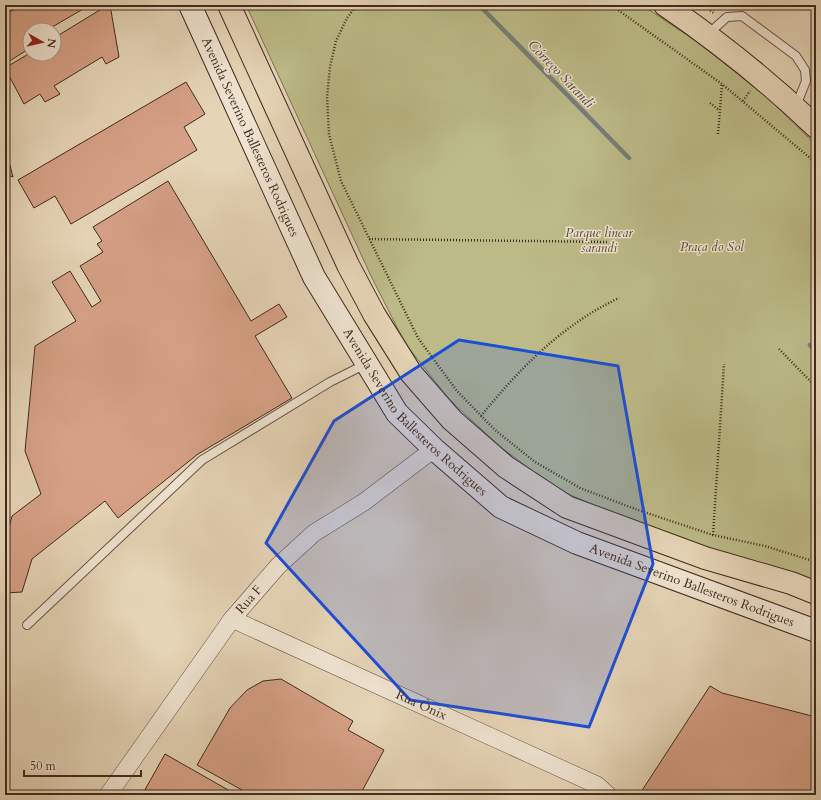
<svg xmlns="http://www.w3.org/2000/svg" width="821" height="800" font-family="Cardo,serif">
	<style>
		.green { fill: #bcbb88; stroke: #7f7252 }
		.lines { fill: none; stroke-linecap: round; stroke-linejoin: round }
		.stream { stroke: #777e7a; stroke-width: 4.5 }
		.building { fill: #d5a085; stroke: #422a1d }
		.lane-casing { stroke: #6b5443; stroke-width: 10 }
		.street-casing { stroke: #6b5443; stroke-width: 18 }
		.secondary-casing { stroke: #422a1d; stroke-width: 24 }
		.primary-casing { stroke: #422a1d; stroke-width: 24 }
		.path { stroke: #422a1d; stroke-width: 2.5; stroke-dasharray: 1 2; stroke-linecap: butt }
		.lane { stroke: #eee3d0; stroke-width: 8 }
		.street { stroke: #eee3d0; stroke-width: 17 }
		.secondary { stroke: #eee3d0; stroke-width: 22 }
		.primary { stroke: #e5d4b6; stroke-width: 22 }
		.marked { fill: #1d4ed8; fill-opacity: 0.2; stroke: #1d4ed8; stroke-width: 3; stroke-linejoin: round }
		.labels { text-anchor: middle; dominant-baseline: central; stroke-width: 3; stroke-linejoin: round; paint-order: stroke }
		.street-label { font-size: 13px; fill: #422a1d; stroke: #eee3d0 }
		.park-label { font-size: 13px; font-style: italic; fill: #5a4732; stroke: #eee3d0 }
		.water-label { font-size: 14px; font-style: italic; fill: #54463c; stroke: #eee3d0 }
	</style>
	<rect width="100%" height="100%" fill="#e5d4b6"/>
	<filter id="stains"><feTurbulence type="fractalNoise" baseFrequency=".005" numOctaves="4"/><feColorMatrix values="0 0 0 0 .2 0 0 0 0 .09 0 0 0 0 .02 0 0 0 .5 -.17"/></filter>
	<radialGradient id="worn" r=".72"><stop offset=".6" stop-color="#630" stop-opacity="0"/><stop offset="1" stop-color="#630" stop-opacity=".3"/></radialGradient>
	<path class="green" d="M246 5H642L696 41 768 98 816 145V583L697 547 622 518 557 489 499 446 448 398 405 343 371 276Z"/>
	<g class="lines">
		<path class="stream" d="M479 5 629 158
			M810 345 816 352"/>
	</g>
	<path class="building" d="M21 5H90L47 30H30V48L5 64V15Z
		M108 5H110L119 57 106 64 102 57 54 86 60 94 45 102 40 94 24 104 5 68 30 53 54 54V38Z
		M186 82 205 114 184 127 197 150 71 224 55 196 34 208 18 180Z
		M5 146 13 177 5 174Z
		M168 181 251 321 279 304 287 317 255 336 292 398 198 454 118 518 105 501 32 559 22 592 5 593V543L12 516 41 494 25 451 35 346 76 321 52 282 70 271 92 307 101 301 80 266 103 252 97 244 102 241 93 227Z
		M281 679 353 721 348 730 384 750 360 795H251L197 765 230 708 247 690 263 681Z
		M710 686 722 693 812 716 816 719V795H643L641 792Z
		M165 754 237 795H142Z"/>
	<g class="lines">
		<g class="lane-casing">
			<path id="lane" d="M707 35 727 17 742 16 796 56 805 70 806 81 796 106
				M27 625 202 460 330 382 366 364"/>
		</g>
		<g class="street-casing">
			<g id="street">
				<path id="s1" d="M232 619 597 785 608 795"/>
				<path id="s2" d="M108 795 232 619 278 566 314 533 364 502 434 449"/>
			</g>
		</g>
		<g class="secondary-casing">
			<g id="secondary">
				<path id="s3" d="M190 5 314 277 397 413 434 449 501 507 577 543 816 631"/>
			</g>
		</g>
		<g class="primary-casing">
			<path id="primary" d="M229 5 348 265 374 314 411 373 452 420 506 467 567 507 705 558 791 583 816 593
				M665 5C719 42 769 82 816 127"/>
		</g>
		<path class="path" d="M357 5 347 18 336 41 330 67 327 97 329 134 341 181 418 338 457 391 495 430 535 462 580 488 638 510 713 535 765 546 816 562
			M611 5 722 84 816 163
			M703 5 715 14
			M743 101 750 91
			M710 103 719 110
			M718 134 722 85
			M369 239 608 242
			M779 349 816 387
			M481 416C519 369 563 324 619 298
			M713 535 724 364"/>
		<use href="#lane" class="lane"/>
		<use href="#street" class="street"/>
		<use href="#secondary" class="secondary"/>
		<use href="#primary" class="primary"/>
	</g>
	<path class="marked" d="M459 340 618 366 653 564 589 727 410 700 266 543 334 421Z"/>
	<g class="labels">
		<g class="street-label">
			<text stroke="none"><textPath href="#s3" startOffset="145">Avenida Severino Ballesteros Rodrigues</textPath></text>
			<text stroke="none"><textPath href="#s3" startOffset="469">Avenida Severino Ballesteros Rodrigues</textPath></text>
			<text stroke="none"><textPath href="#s3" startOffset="805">Avenida Severino Ballesteros Rodrigues</textPath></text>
			<text stroke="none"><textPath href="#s2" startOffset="241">Rua F</textPath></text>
			<text stroke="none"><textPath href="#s1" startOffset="208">Rua Ônix</textPath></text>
		</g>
		<g class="park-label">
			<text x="599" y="233">Parque linear<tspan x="599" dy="15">sarandi</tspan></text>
			<text x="712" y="247">Praça do Sol</text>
		</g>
		<g class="water-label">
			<text transform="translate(561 74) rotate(46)">Córrego Sarandi</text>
		</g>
	</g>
	<rect width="821" height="800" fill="none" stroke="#e5d4b6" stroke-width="20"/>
	<rect x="6" y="6" width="809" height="788" fill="none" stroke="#422a1d" stroke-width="2"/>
	<rect x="10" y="10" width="801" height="780" fill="none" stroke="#422a1d"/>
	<g transform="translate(42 42) rotate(98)"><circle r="19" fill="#eee3d0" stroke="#a99988"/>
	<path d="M0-3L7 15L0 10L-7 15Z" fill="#8f2418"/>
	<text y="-6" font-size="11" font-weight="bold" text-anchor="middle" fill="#422a1d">N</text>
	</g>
	<path d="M24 770v6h117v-6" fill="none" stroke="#422a1d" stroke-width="2"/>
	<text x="30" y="770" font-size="12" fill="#422a1d" stroke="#eee3d0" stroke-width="3" paint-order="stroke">50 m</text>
	<rect width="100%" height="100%" filter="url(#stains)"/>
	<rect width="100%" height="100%" fill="url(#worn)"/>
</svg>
